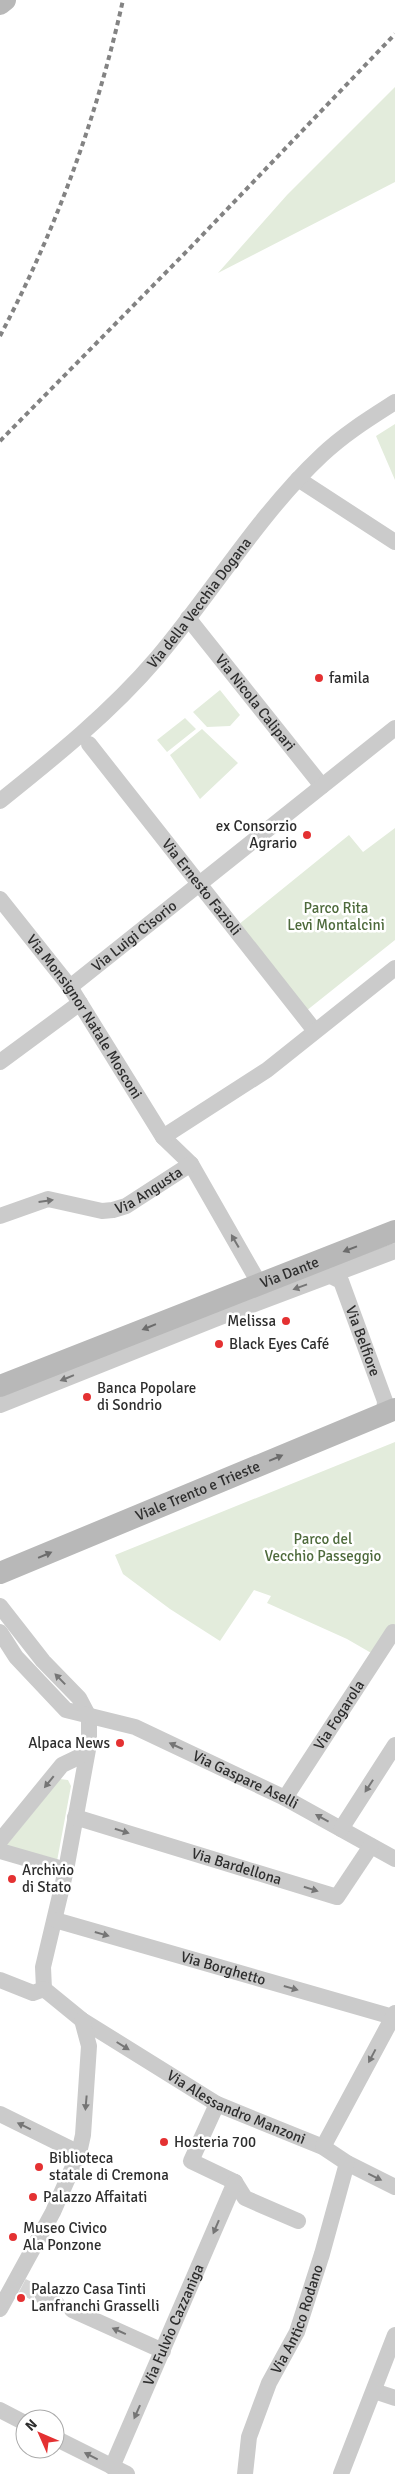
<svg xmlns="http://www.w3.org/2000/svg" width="395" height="2474" font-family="Signika,sans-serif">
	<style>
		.green { fill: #e3ecdc }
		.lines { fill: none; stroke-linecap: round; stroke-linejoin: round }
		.street-tunnel { stroke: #d5d5d5; stroke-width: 16; stroke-dasharray: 16 8; stroke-linecap: butt }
		.street { stroke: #cbcbcb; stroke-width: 16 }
		.secondary { stroke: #b8b8b8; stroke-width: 22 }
		.rail { stroke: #838383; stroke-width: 4; stroke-dasharray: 5 4; stroke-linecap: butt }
		.oneway { fill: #757575 }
		.oneway2 { fill: #6c6c6c }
		.poi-dot { fill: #e43132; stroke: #fff; stroke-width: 2 }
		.labels { text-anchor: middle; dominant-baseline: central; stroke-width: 5; stroke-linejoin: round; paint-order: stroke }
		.street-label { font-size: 15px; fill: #2e2e2e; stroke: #fff }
		.poi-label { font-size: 15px; fill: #2e2e2e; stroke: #fff; text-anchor: start }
		.park-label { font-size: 15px; fill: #4e6a3c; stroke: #fff }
	</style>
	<rect width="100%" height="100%" fill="#fff"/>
	<path class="green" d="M395 87V182L218 273 287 195Z
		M395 424V480L376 436Z
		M220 690 240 715 230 726 207 727 193 712Z
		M185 718 196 729 167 752 157 740Z
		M202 729 238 763 200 799 170 755Z
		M395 828V940L306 1011 238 925 349 835 363 852Z
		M395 1442V1624L373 1654 347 1639 267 1603 271 1596 254 1590 220 1641 170 1609 123 1574 115 1555Z
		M60 1779 68 1780 71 1786 57 1861 5 1847Z"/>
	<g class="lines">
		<path class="street-tunnel" d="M22 2286 43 2297"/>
		<g class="street">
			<path d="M298 479 395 542"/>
			<path id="s1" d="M188 618 322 786"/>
			<path id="s2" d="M89 744 315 1031"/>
			<path id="s3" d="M0 801C55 757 111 712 157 658 213 592 258 515 322 455 344 434 370 418 395 402"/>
			<path id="s4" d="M0 899 70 987 163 1137 191 1164 259 1283"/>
			<path id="s5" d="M70 987 395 728"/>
			<path d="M0 1062 80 1003"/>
			<path d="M163 1137 267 1070 395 968"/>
			<path id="s6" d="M0 1216 48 1199 102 1211 113 1210 126 1206 191 1164"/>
			<path id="s7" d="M331 1276 341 1281 385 1401 384 1413"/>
			<path d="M0 1405 215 1319 395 1251"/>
			<path d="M0 1606 43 1661 79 1698 89 1717V1744L66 1870 43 1967 44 1989"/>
			<path id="s8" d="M0 1632 16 1657 66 1710 135 1727 285 1798 395 1859"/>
			<path id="s9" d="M285 1798 393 1632 395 1633"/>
			<path id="s10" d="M75 1817 337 1897 371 1846"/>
			<path d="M341 1829 395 1745"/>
			<path d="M0 1841 62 1765 87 1753"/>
			<path d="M0 1851 66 1870"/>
			<path id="s11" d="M55 1920 393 2017"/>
			<path id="s12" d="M0 1980 33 1993 44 1989 82 2020 217 2104 323 2147 347 2163 395 2187"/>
			<path d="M217 2104 191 2161 235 2182"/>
			<path d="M0 2114 79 2153"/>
			<path d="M323 2147 395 2013"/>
			<path d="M235 2182 245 2198 298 2221"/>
			<path d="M43 2297 57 2304"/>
			<path d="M0 2309 53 2212 79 2153 83 2135 89 2046 82 2020"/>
			<path d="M72 2310 163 2351"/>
			<path d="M374 2391 395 2398"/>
			<path d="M0 2410 25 2423"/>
			<path d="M55 2438 127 2474"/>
			<path id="s13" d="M112 2467 235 2182"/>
			<path id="s14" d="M245 2474 249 2437 269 2383 297 2332 322 2254 347 2163"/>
			<path d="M341 2474 395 2335"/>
		</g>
		<g class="secondary">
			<path d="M0 4 5 0"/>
			<path id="s15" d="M0 1386 395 1231"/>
			<path id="s16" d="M0 1573 395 1409"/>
		</g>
		<path class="rail" d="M0 336C56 230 97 117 123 0
			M0 441 190 248 395 34"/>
	</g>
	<defs><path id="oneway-solid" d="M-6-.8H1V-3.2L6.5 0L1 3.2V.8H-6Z" transform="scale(1.25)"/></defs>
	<g class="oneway">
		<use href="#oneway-solid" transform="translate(46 1201) rotate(-8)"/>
		<use href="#oneway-solid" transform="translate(235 1241) rotate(-120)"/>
		<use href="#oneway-solid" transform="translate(300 1287) rotate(160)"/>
		<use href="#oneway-solid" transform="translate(67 1378) rotate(158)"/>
		<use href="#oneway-solid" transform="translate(60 1679) rotate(-134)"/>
		<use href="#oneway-solid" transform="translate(176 1746) rotate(-155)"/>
		<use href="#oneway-solid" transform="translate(49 1782) rotate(129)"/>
		<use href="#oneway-solid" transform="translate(369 1786) rotate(123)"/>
		<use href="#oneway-solid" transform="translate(322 1818) rotate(-151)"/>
		<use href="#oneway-solid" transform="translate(122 1831) rotate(17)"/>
		<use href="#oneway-solid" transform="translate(311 1889) rotate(17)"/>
		<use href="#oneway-solid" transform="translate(102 1934) rotate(16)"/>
		<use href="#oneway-solid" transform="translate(291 1988) rotate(16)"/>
		<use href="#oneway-solid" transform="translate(123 2046) rotate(32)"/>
		<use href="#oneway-solid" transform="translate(372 2056) rotate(118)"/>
		<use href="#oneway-solid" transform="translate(86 2103) rotate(95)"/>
		<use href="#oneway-solid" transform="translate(24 2126) rotate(-154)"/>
		<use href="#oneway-solid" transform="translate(375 2177) rotate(26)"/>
		<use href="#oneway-solid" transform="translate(216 2227) rotate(113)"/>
		<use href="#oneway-solid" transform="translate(119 2331) rotate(-156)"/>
		<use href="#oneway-solid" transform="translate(137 2412) rotate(114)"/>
		<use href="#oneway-solid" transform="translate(91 2456) rotate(-153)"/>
	</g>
	<g class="oneway2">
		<use href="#oneway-solid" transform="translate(350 1249) rotate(159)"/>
		<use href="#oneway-solid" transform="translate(149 1327) rotate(158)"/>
		<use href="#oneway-solid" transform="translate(276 1458) rotate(-23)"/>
		<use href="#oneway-solid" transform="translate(45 1555) rotate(-23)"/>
	</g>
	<g class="poi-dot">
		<circle cx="319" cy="678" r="5"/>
		<circle cx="307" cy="835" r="5"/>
		<circle cx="286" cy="1321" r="5"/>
		<circle cx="219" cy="1344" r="5"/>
		<circle cx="87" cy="1397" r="5"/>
		<circle cx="120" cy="1743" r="5"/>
		<circle cx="12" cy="1879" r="5"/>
		<circle cx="164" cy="2142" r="5"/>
		<circle cx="39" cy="2167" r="5"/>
		<circle cx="33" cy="2197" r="5"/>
		<circle cx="13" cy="2237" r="5"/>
		<circle cx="21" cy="2298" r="5"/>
	</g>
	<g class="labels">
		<g class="street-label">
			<text stroke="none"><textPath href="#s3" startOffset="282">Via della Vecchia Dogana</textPath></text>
			<text stroke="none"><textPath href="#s1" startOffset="108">Via Nicola Calipari</textPath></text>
			<text stroke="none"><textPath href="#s2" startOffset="182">Via Ernesto Fazioli</textPath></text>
			<text stroke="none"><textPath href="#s5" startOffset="82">Via Luigi Cisorio</textPath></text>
			<text stroke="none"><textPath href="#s4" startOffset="145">Via Monsignor Natale Mosconi</textPath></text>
			<text stroke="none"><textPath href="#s6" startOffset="158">Via Angusta</textPath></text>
			<text stroke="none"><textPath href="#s15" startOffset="311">Via Dante</textPath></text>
			<text stroke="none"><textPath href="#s7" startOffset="75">Via Belfiore</textPath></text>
			<text stroke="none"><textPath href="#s16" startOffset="214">Viale Trento e Trieste</textPath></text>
			<text stroke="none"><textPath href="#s9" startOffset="99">Via Fogarola</textPath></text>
			<text stroke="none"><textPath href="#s8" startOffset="296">Via Gaspare Aselli</textPath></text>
			<text stroke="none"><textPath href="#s10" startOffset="169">Via Bardellona</textPath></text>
			<text stroke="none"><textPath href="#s11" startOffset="175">Via Borghetto</textPath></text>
			<text stroke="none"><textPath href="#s12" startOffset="274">Via Alessandro Manzoni</textPath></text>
			<text stroke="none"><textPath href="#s14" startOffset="165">Via Antico Rodano</textPath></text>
			<text stroke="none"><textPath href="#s13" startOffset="155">Via Fulvio Cazzaniga</textPath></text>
		</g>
		<g class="poi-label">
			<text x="329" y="678">famila</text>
			<text x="297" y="826" text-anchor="end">ex Consorzio<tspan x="297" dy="17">Agrario</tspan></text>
			<text x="276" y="1321" text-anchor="end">Melissa</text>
			<text x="229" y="1344">Black Eyes Café</text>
			<text x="97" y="1388">Banca Popolare<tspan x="97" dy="17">di Sondrio</tspan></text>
			<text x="110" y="1743" text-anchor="end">Alpaca News</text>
			<text x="22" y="1870">Archivio<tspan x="22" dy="17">di Stato</tspan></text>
			<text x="174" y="2142">Hosteria 700</text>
			<text x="49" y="2158">Biblioteca<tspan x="49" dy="17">statale di Cremona</tspan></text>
			<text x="43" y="2197">Palazzo Affaitati</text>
			<text x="23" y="2228">Museo Civico<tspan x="23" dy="17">Ala Ponzone</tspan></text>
			<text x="31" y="2289">Palazzo Casa Tinti<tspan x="31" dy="17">Lanfranchi Grasselli</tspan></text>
		</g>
		<g class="park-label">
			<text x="336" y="908">Parco Rita<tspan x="336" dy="17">Levi Montalcini</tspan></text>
			<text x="323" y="1539">Parco del<tspan x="323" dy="17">Vecchio Passeggio</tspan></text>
		</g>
	</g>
	<g transform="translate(40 2434) rotate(315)"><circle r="24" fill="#ffffff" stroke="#ababab"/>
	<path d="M0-4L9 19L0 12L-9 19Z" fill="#e43132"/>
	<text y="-8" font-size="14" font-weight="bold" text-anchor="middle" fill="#2e2e2e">N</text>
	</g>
</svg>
